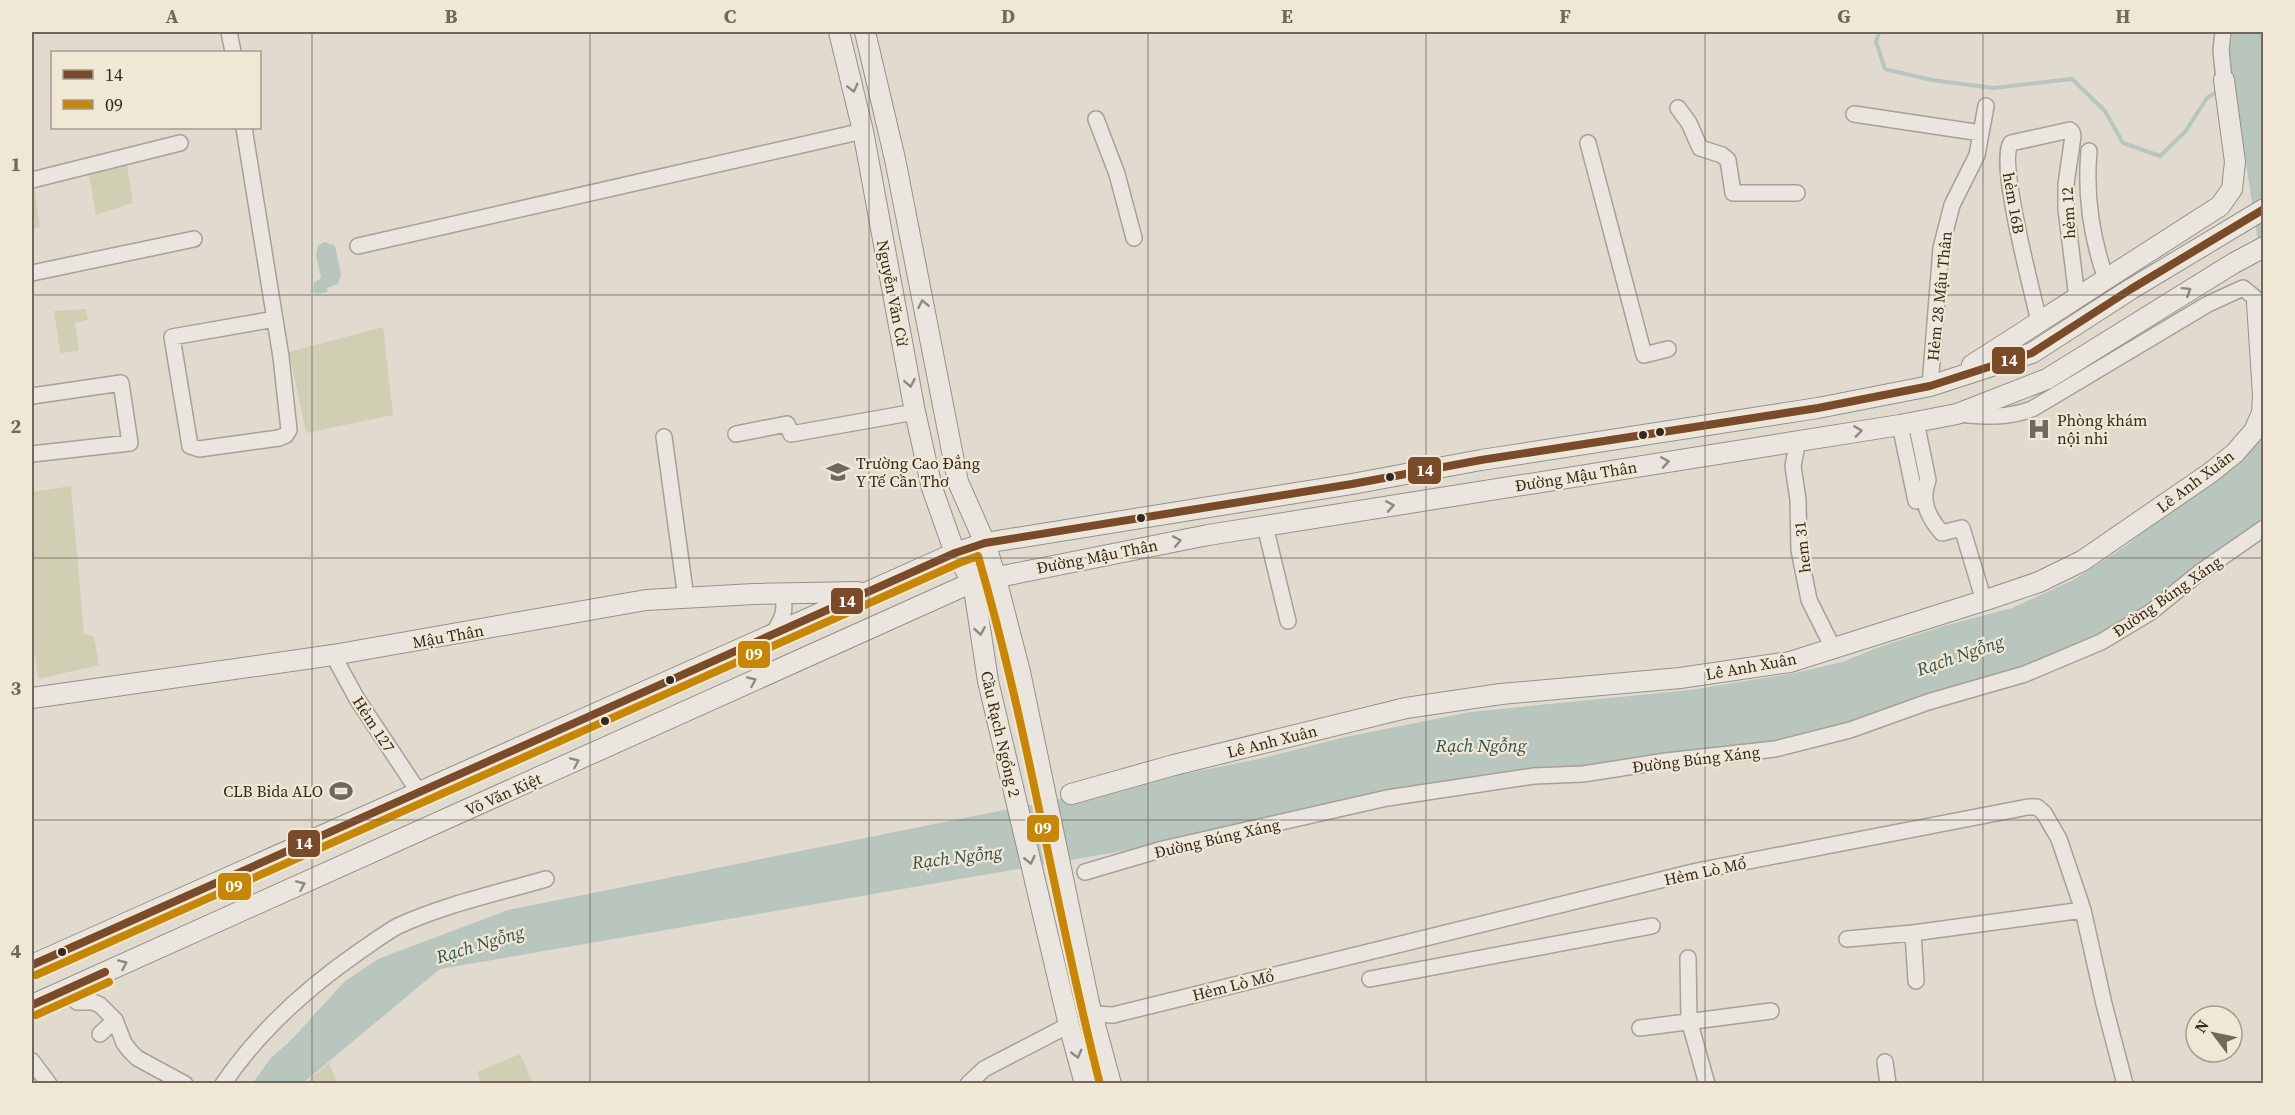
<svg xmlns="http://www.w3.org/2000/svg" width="2295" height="1115" font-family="'Source Serif 4',serif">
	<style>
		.green { fill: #d0cfb3 }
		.water { fill: #b8c6bd }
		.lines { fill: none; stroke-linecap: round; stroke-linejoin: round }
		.stream { stroke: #b8c6bd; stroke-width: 4 }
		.street-casing { stroke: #a6a097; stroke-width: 18 }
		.secondary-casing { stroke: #969087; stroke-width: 22 }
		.street { stroke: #eae6df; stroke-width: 15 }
		.secondary { stroke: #eae6df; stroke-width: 20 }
		.bus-1-casing { stroke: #f1e7d5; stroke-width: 12 }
		.bus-2-casing { stroke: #f1e7d5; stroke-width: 12 }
		.bus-1 { stroke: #7a4b2a; stroke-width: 8 }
		.bus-2 { stroke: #c68708; stroke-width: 8 }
		.oneway { stroke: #8f8880 }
		.grid { fill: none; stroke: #71675d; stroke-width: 1.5; stroke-opacity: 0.55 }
		.bus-dot { fill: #342920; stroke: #f1e7d5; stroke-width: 2 }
		.labels { text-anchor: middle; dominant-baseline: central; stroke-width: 4.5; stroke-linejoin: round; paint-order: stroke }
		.street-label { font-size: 16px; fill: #342920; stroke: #f1e7d5 }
		.poi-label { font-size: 16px; fill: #342920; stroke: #f1e7d5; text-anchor: start }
		.water-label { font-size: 18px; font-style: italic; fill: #31524e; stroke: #f1e7d5 }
		.line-badge { stroke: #f1e7d5; stroke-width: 2 }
		.badge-label { font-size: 16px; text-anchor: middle; font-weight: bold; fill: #fff }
		.neatline { fill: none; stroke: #71675d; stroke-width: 2 }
		.grid-label { font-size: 20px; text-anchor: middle; font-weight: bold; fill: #71675d }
	</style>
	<rect width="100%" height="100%" fill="#e1dbcf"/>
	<path class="green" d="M127 165 133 203 96 215 89 175Z
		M32 187H34L40 227 32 230Z
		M86 309 88 320 75 323 79 351 60 353 54 311Z
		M383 327 393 415 306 433 289 352Z
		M71 486 84 634 94 636 99 665 38 679 32 633V492Z
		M520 1054 533 1083H481L477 1072Z
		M329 1063 337 1083H306V1082Z"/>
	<path class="water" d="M2233 32H2263V273L2229 55Z
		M325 242 335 246 341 275 338 284 327 288 328 292 316 294 313 291 314 283 321 278 316 256 318 245Z
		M2263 419V521L2137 617 2032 666 1803 738 1272 819 1117 852 440 969 303 1083 252 1084 270 1059 293 1038 344 982 378 959 508 910 1263 758 1341 738 1470 712 1690 690 1795 673 1842 662 1882 646 1947 625 2012 608 2075 579 2127 545 2169 511Z"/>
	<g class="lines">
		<path class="stream" d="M1879 32 1876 42 1885 69 1932 80 1993 88 2072 79 2105 111 2123 143 2160 156 2185 132 2207 98 2219 90"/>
		<g class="street-casing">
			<path id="street" d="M229 32 233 52
				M2223 32 2221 50 2224 80
				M1678 108 1689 123 1700 148 1722 155 1728 160 1733 193H1797
				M1854 114 1981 133
				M1096 119 1117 174 1134 238
				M244 128 281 357 289 430 286 435 279 438 199 449 190 446 172 337 275 319
				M1588 143 1644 355 1668 349
				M2089 151C2085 194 2092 239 2106 279
				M32 180 180 143
				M358 246 863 131
				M32 273 194 239
				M2039 322C2033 293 1997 162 2011 143L2070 130 2072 132 2073 136 2066 184V209L2077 298
				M1930 386 1941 248 1952 205 1977 155 1986 106
				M32 396 121 383 130 443 32 454
				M1959 414C1986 417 2007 418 2032 409L2208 304 2243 288 2254 297 2257 303
				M1916 422 1928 480C1920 501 1928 517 1942 533L1962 528 1984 601
				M1900 425 1916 501
				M736 434 787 424 791 434 915 412
				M664 437 686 598
				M1798 440 1793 466 1798 500 1799 550 1809 600 1833 648
				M1265 526 1288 621
				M773 634C782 619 787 611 782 594
				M333 655 357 699 418 791
				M1085 872 1163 849 1387 798 1534 776 1583 774 1666 761 1775 749 1850 730 1928 702 2025 674 2101 642 2151 612 2199 573 2264 528
				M1913 933 2083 910
				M1847 939 1913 933 1916 981
				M1688 958 1689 1020 1707 1084
				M1370 979 1652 926
				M68 988 77 1002H93L100 1005 115 1020 124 1043 130 1051 137 1058 185 1084
				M1092 1014 1113 1015 1697 871 2028 807H2037L2044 813 2059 839 2083 910 2104 1004 2125 1084
				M1640 1028 1771 1011
				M100 1034 115 1020
				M32 1061 49 1084
				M1885 1062 1888 1084
				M223 1084C259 1031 308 987 360 951 372 943 385 933 398 926 443 905 498 893 546 879
				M968 1084 984 1069 1069 1025"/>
		</g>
		<g class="secondary-casing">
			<path id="secondary" d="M839 32 863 131 915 412 932 488 955 553 973 582 988 681 1069 1025 1085 1084
				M865 32 895 159 958 482 985 543 995 575 1020 672 1089 1003 1111 1084
				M1972 365 2220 206 2232 189 2235 162 2224 80
				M32 698 333 655 646 600 754 594 858 592
				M1071 794 1174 765 1406 708 1501 694 1680 678 1790 662 1992 598 2039 582 2082 561 2210 473 2235 453 2254 431 2262 413 2263 395 2257 303
				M32 965 955 553 985 543 1352 484 1481 460 1818 408 1930 386 2032 353 2131 289 2264 209
				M32 1005 973 582 1208 535 1900 425 1957 414 2047 379 2234 263 2264 247"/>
		</g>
		<use href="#street" class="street"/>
		<use href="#secondary" class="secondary"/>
		<g class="bus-1-casing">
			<path id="bus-1" d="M32 965 955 553 985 543 1352 484 1481 460 1818 408 1930 386 2032 353 2131 289 2264 209
				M32 1005 105 972"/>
		</g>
		<g class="bus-2-casing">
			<path id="bus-2" d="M36 975 959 563 978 556C1029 730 1055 909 1100 1084
				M36 1015 109 982"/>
		</g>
		<use href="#bus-1" class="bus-1"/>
		<use href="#bus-2" class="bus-2"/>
	</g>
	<defs><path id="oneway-chevron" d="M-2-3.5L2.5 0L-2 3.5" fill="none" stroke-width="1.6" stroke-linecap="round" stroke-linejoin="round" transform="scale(1.5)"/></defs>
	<g class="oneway">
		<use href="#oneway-chevron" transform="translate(853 88) rotate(76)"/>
		<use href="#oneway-chevron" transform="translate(2187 291) rotate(-32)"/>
		<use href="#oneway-chevron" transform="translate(923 304) rotate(-101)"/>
		<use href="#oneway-chevron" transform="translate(910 383) rotate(79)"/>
		<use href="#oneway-chevron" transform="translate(1858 431) rotate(-8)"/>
		<use href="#oneway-chevron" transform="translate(1665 462) rotate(-9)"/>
		<use href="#oneway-chevron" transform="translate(1390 506) rotate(-9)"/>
		<use href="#oneway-chevron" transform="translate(1177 541) rotate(-11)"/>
		<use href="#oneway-chevron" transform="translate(980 631) rotate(81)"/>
		<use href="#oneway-chevron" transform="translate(752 681) rotate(-24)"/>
		<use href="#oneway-chevron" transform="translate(575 762) rotate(-24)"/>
		<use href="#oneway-chevron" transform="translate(1030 860) rotate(77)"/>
		<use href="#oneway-chevron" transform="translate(301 885) rotate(-24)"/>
		<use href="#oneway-chevron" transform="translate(123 964) rotate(-24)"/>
		<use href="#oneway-chevron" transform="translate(1077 1054) rotate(75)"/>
	</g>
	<path class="grid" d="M312 32V1084M590 32V1084M869 32V1084M1148 32V1084M1426 32V1084M1705 32V1084M1983 32V1084M32 295H2264M32 558H2264M32 820H2264"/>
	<defs>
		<g id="hospital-bare" transform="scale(1.8)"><path d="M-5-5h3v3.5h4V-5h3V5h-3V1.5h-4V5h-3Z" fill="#71675d" stroke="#f1e7d5" stroke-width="2.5" paint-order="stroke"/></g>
		<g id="university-bare" transform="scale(1.8)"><path d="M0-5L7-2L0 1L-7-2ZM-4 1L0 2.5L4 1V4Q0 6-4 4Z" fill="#71675d" stroke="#f1e7d5" stroke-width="2.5" paint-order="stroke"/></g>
		<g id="stadium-bare" transform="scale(1.8)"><path d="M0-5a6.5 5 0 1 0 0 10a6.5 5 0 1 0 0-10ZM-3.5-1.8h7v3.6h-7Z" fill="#71675d" stroke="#f1e7d5" stroke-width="2.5" paint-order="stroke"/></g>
	</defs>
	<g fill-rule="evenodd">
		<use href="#hospital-bare" x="2039" y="429"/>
		<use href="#university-bare" x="838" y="472"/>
		<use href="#stadium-bare" x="341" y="791"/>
	</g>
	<g class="bus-dot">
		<circle cx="1660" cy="432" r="5"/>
		<circle cx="1643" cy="435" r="5"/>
		<circle cx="1390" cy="477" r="5"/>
		<circle cx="1141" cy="518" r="5"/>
		<circle cx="670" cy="680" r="5"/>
		<circle cx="605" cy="721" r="5"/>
		<circle cx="62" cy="952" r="5"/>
	</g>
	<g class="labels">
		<g class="street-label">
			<text transform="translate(2014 203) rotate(80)">hẻm 16B</text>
			<text transform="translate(2068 213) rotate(-93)">hẻm 12</text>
			<text transform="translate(893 293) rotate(79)">Nguyễn Văn Cừ</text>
			<text transform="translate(1939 296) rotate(-84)">Hẻm 28 Mậu Thân</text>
			<text transform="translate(1576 476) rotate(-9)">Đường Mậu Thân</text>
			<text transform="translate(2195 481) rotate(-37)">Lê Anh Xuân</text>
			<text transform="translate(1802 547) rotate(-96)">hem 31</text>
			<text transform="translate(1097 556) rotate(-11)">Đường Mậu Thân</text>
			<text transform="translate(2167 596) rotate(-35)">Đường Búng Xáng</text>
			<text transform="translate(448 636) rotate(-10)">Mậu Thân</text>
			<text transform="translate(1751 666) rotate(-10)">Lê Anh Xuân</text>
			<text transform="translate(374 724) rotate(57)">Hẻm 127</text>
			<text transform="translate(1001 734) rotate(77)">Cầu Rạch Ngổng 2</text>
			<text transform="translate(1272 741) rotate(-14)">Lê Anh Xuân</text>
			<text transform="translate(1696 759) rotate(-7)">Đường Búng Xáng</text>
			<text transform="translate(503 794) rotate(-24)">Võ Văn Kiệt</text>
			<text transform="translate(1217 838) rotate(-13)">Đường Búng Xáng</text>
			<text transform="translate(1705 871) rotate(-12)">Hẻm Lò Mổ</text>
			<text transform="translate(1233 985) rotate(-14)">Hẻm Lò Mổ</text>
		</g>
		<g class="poi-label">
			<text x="2057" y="420">Phòng khám<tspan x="2057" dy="18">nội nhi</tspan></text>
			<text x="856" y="463">Trường Cao Đẳng<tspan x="856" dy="18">Y Tế Cần Thơ</tspan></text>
			<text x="323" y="791" text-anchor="end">CLB Bida ALO</text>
		</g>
		<g class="water-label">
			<text transform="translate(1960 655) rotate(-19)">Rạch Ngỗng</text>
			<text x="1481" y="745">Rạch Ngỗng</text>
			<text transform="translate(957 857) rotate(-7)">Rạch Ngỗng</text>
			<text transform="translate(480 944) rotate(-17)">Rạch Ngỗng</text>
		</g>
	</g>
	<g class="line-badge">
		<rect x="1991" y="346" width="35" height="29" rx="6" fill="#7a4b2a"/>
		<rect x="1407" y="456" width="35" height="29" rx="6" fill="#7a4b2a"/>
		<rect x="830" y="587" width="34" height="28" rx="6" fill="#7a4b2a"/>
		<rect x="737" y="640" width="34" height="29" rx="6" fill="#c68708"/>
		<rect x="1026" y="814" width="34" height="29" rx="6" fill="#c68708"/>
		<rect x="287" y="829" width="34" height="29" rx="6" fill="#7a4b2a"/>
		<rect x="217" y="872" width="35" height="29" rx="6" fill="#c68708"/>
	</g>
	<g class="badge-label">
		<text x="2009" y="366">14</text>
		<text x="1425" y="476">14</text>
		<text x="847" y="607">14</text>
		<text x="754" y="660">09</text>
		<text x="1043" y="834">09</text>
		<text x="304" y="849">14</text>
		<text x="234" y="892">09</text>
	</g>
	<rect width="2295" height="1115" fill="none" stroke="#f1e7d5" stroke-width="66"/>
	<rect x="51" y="51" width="210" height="78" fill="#f1e7d5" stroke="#a59b8d" stroke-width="1.5"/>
	<rect x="63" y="70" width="30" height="9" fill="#7a4b2a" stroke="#a59b8d" stroke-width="1.5"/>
	<text x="105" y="81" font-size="18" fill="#342920">14</text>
	<rect x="63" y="100" width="30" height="9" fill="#c68708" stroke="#a59b8d" stroke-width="1.5"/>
	<text x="105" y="111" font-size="18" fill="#342920">09</text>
	<g transform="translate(2214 1034) rotate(302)"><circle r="28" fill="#f1e7d5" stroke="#a59b8d" stroke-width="1.5"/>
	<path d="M0-4.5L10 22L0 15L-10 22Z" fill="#71675d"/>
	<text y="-9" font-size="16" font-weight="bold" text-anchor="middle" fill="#342920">N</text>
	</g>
	<rect x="33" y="33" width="2229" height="1049" class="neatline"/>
	<g class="grid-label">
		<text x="172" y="23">A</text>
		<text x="451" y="23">B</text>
		<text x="730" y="23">C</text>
		<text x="1008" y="23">D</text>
		<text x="1287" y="23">E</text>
		<text x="1565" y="23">F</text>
		<text x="1844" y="23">G</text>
		<text x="2123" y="23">H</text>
		<text x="16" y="171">1</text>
		<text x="16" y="433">2</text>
		<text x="16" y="695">3</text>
		<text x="16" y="958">4</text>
	</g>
</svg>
